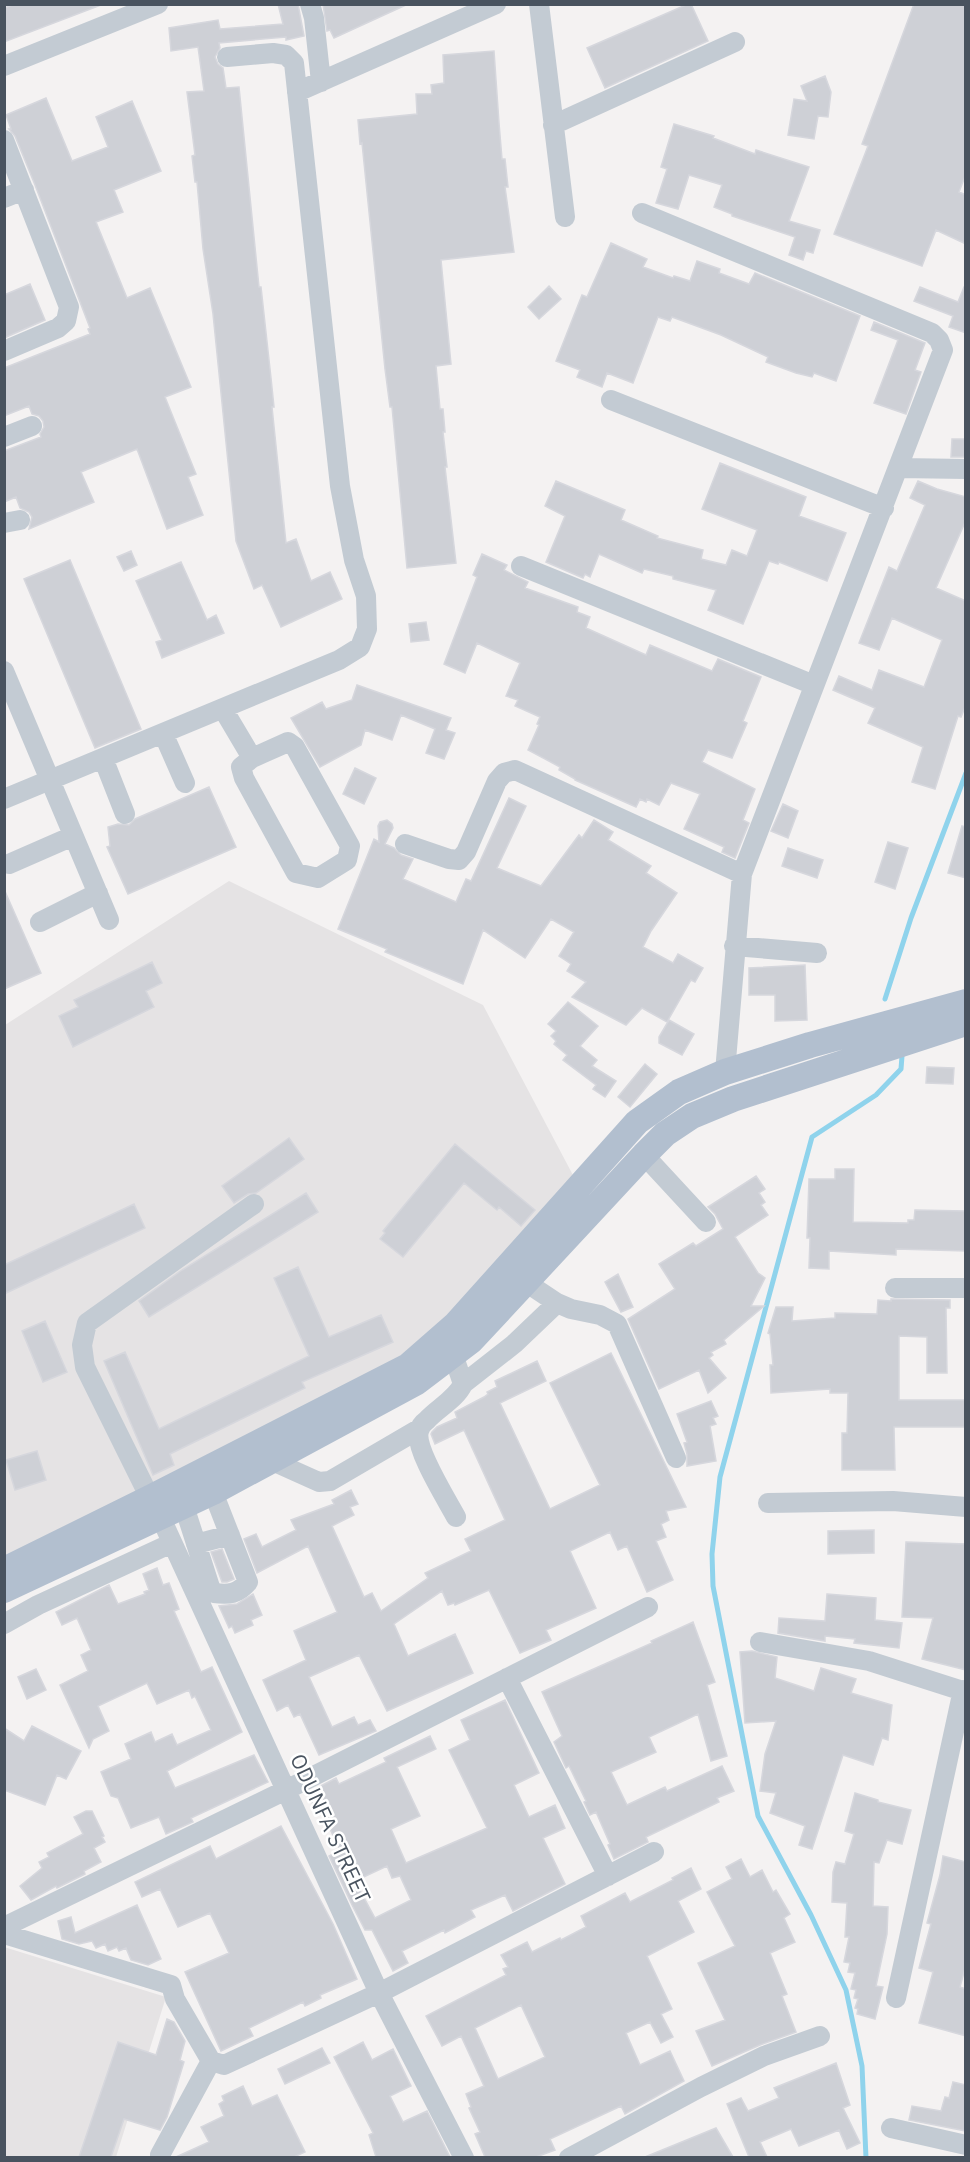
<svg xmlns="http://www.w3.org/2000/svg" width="970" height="2162" font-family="'IBM Plex Sans',sans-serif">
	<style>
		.education { fill: #e5e3e4 }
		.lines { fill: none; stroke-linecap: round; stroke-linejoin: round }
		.stream { stroke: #8fd3ec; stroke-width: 5 }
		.building { fill: #ced0d6; stroke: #d6d7dd; stroke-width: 1.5; fill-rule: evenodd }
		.minor { stroke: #c3cbd3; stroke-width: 20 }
		.major { stroke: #b2bfcf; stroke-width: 26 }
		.labels { text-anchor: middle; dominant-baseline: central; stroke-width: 5; stroke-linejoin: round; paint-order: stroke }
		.street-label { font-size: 21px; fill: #49535f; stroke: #fff }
	</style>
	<rect width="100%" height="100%" fill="#f4f2f2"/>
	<path class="education" d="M229 881 483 1005 584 1196 472 1331 5 1577V1025Z
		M4 1947 166 1997 116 2157H5Z"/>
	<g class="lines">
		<path class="stream" d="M885 999 911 918 966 773
			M866 2158 862 2066 846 1990 811 1915 758 1816 713 1586 712 1554 720 1477 812 1137 876 1095 901 1069 902 1056"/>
	</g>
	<path class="building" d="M15 4H101V5L4 42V8Z
		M278 4H298L304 36 286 40V37L219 43 220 48 215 57 218 64 223 68 226 88 239 87 259 287H261L271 378 274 407H272L286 543 296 539 311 581 330 572 342 599 281 627 262 585 254 589 236 541 213 314 203 249 197 182H195L192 156 195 155 187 92 204 91 198 47 171 51 169 28 218 20 220 29 283 24Z
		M323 4H408L334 38 330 30 327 31Z
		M688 4H691L708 41 605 88 587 48Z
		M914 4H966V174L959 192 966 195V244L936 230 922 266 834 234 868 146 862 144Z
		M494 51 499 123 502 159H505L508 187H505L514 252 441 260 451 364 436 366 440 409H443L445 432H443L447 467H445L456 563 407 568 392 407H390L385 369 362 143 360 144 358 120 417 114 416 94H432L431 85 444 83 443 55Z
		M825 76 831 92 828 117 818 116 814 139 788 135 794 99 807 101 801 86Z
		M46 98 72 161 108 147 96 117 132 101 161 171 114 190 123 212 96 222 127 298 150 288 191 387 165 397 196 474 188 477 203 515 167 529 137 449 81 472 94 502 29 529 32 517 29 512 20 508 16 497 4 502V451L41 437 40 434 44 427 43 421 39 416 32 414 29 406 4 416V368L90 334 88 329 90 328 35 185 15 136 9 129H11L6 115Z
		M674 124 714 136 713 138 755 154 756 150 809 167 789 221 820 230 813 253 806 251 803 260 789 255 795 237 732 216V214L714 207 722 185 689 175 678 209 656 203 667 169 661 167Z
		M611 243 647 259 643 267 673 278 674 276 690 281 697 261 720 269 719 273 749 284 755 273 860 316 836 381 814 373 812 377 796 373 766 362 768 357 721 335 672 317 670 321 658 317 633 383 607 373 602 387 577 377 580 370 556 361 582 295 587 297Z
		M30 284 45 320 4 338V295Z
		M549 286 561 299 539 319 528 307Z
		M920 287 958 302 964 287H966V333L949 327 953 316 914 301Z
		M874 322 925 343 915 370 921 372 906 414 874 403 898 340 871 330Z
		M952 439H966V457H951Z
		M720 463 806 497 799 516 846 533 827 581 779 562 778 564 769 561 743 624 708 610 716 590 673 579V576L644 569 642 573 599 554 590 577 585 574 583 578 546 562 565 516 545 506 556 481 625 510 621 520 658 536 657 538 703 550 701 559 726 565 732 550 747 556 757 530 702 509Z
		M918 481 937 489 966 497V520L936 588 966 601V705L961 717 958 716 935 789 912 782 923 747 868 723 875 708 833 690 839 676 872 690 879 670 924 687 942 640 892 618 879 650 859 643 889 567 897 571 925 505 910 498Z
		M131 551 137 565 124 571 117 557Z
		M482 554 507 565 504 570 528 582 525 588 578 607 577 612 590 617 586 628 646 655 650 645 712 671 718 659 761 677 743 721 747 723 732 758 708 750 702 762 755 789 743 820 749 823 735 858 722 852 724 847 684 829 700 794 671 783 659 805 647 799 646 802 640 799 636 807 575 780V779L559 770 560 767 528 750 539 725 537 724 540 717 515 706 518 700 506 696 520 663 477 643 465 673 444 664 477 577 473 575Z
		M70 560 141 729 95 748 24 579Z
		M181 562 207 620 216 615 224 633 162 658 156 642 162 640 136 581Z
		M426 622 429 640 411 642 409 624Z
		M357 685 451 718 446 730 455 733 444 759 426 753 435 729 401 715 392 740 365 730 361 745 320 767 291 718 322 702 326 709 352 700Z
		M355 768 376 778 364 804 343 794Z
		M209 787 236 847 128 894 107 847 110 846 108 827 118 824 129 825 135 819Z
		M509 798 526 806 497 868 541 886 579 835 582 838 594 820 613 832 608 840 651 866 646 873 677 893 651 931 643 947 673 963 678 954 703 968 695 982 691 980 667 1022 642 1008 626 1025 572 997 586 982 567 971 571 964 559 956 574 932 551 919 525 958 483 930 463 984 385 952 387 949 338 929 374 839 379 842 378 826 380 822 387 820 392 824 393 828 385 844 394 848 401 855 413 859 403 879 456 902 466 879 471 881Z
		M783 804 798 811 788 838 771 831Z
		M962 826 966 827V878L948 873Z
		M888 842 908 848 895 889 875 882Z
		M788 848 823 860 817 878 782 866Z
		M4 889 41 973 4 989Z
		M152 962 162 983 146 991 154 1007 73 1047 59 1016 78 1007 74 1000Z
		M805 965 807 1020 775 1021V995H749V968Z
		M568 1002 598 1026 580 1046 597 1060 592 1066 616 1081 605 1097 593 1089 596 1085 563 1060 567 1055 554 1044 556 1041 551 1036 556 1031 548 1024Z
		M669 1020 694 1034 682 1055 659 1043V1037Z
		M645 1064 657 1074 630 1107 618 1097Z
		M927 1067 954 1068 953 1084 926 1083Z
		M289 1138 304 1159 256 1193 248 1194 234 1203 222 1186Z
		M455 1144 535 1210 521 1226 499 1207 497 1210 464 1183 403 1257 380 1239 385 1233 383 1231Z
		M835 1169H854L853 1222 908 1223V1220H914L915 1210 966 1211V1251L896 1249V1255L829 1251V1269L809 1268 810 1238H807L809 1179H835Z
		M756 1176 765 1189 759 1193 765 1202 761 1205 768 1215 735 1237 758 1273 765 1278 751 1306H764L724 1340 726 1344 711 1352 713 1355 709 1358 726 1378 708 1393 699 1370 659 1389 628 1319 675 1289 659 1264 693 1243 696 1246 723 1229 715 1214 708 1207Z
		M306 1193 318 1212 149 1317 139 1301 182 1270Z
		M134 1204 145 1228 4 1294V1265Z
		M298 1267 329 1337 381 1315 393 1342 302 1382 305 1388 170 1454 174 1465 153 1475 104 1361 125 1352 159 1429 309 1356 274 1278Z
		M618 1274 633 1307 621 1312 605 1282Z
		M891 1299 950 1300V1308H946L947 1373H927V1337L899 1336V1400H966V1427H894L895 1470H842V1433H847L848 1393H830V1389L771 1393 770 1365H773L770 1334 768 1333 776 1307H793L792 1321 835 1318V1313L877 1314 878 1300 891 1301Z
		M45 1321 67 1372 43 1382 22 1331Z
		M611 1353 686 1507 666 1511 669 1520 661 1524 666 1537 656 1541 673 1580 647 1592 627 1546 618 1550 610 1532 570 1551 596 1608 546 1630 551 1640 520 1653 489 1590 455 1605 454 1603 448 1605 442 1591 394 1624 408 1656 455 1634 473 1673 387 1711 359 1655 309 1677 332 1727 354 1717 358 1725 370 1720 376 1731 319 1755 300 1714 294 1717 288 1705 277 1711 263 1680 306 1660 294 1631 337 1612 308 1546 257 1573 244 1539 256 1534 262 1547 296 1530 291 1520 334 1504 332 1500 351 1490 358 1504 350 1507 354 1515 332 1526 364 1597 372 1593 381 1611 428 1578 425 1573 471 1551 465 1539 505 1520 464 1430 435 1444 431 1434 432 1432 437 1427 457 1418 455 1412 484 1397 488 1394 487 1392 497 1387 495 1381 537 1361 546 1381 500 1403 550 1509 600 1485 550 1383Z
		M711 1401 718 1416 713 1418 716 1424 710 1426 716 1461 687 1466V1454L684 1443 687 1442 677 1414Z
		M37 1451 46 1480 15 1490 6 1460Z
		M874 1530V1553L828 1554V1531Z
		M906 1542 966 1544V1670L922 1659 933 1618 902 1617Z
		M222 1549 234 1579 227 1582H222L211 1552Z
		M157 1568 163 1585 169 1583 179 1609 174 1611 201 1672 212 1667 242 1732 167 1771 175 1788 254 1755 268 1782 191 1818 193 1822 166 1834 159 1817 131 1828 118 1798 111 1796 101 1772 131 1759 125 1744 151 1732 155 1742 172 1734 177 1745 211 1730 195 1696 192 1698 189 1690 157 1704 147 1683 98 1706 109 1731 93 1739 89 1748 60 1685 88 1671 81 1655 91 1650 77 1618 62 1625 56 1612 109 1585 118 1604 145 1594 144 1592 149 1590 143 1574Z
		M253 1594 262 1615 251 1620 253 1625 235 1633 232 1626 229 1628 219 1606 237 1604Z
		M827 1594 876 1598 875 1620 902 1623 899 1648 854 1643 855 1639 825 1636V1641L778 1633 779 1618 825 1621Z
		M693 1622 715 1682 707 1685 727 1756 711 1761 698 1714 649 1737 656 1752 611 1772 627 1805 665 1787 667 1791 722 1766 734 1791 717 1798 719 1802 646 1837 648 1842 614 1859 608 1845 610 1844 596 1812 590 1815 584 1802 586 1801 569 1766 566 1768 554 1742 562 1736 542 1692 652 1643 651 1641Z
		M752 1651 777 1657 775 1678 814 1691 821 1668 856 1679 851 1693 892 1705 888 1740 882 1738 873 1765 843 1755 812 1849 799 1845 805 1826 770 1813 776 1793 760 1791 765 1754 776 1721 745 1723 740 1652Z
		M36 1669 46 1690 27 1699 18 1677Z
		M505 1700 539 1773 514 1785 529 1817 555 1805 565 1828 543 1838 565 1884 513 1911 505 1895 471 1910 475 1917 445 1933 444 1930 402 1951 408 1963 393 1971 372 1930H365L352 1905 329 1856 340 1850 317 1802 313 1804 307 1793 336 1778 339 1784 386 1762 384 1758 430 1736 436 1749 397 1767 420 1816 391 1829 406 1863 487 1828 449 1750 470 1740 461 1720ZM387 1866 392 1878 400 1876 411 1900 375 1918 355 1881Z
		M32 1726 81 1751 66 1779 57 1775 45 1805 4 1790V1728L24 1741Z
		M855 1793 878 1800V1802L911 1810 902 1844 887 1840 879 1863 874 1862 873 1906 888 1907 887 1934 876 1986 883 1987 875 2019 857 2014 858 2009 855 2008 858 1999 854 1998 856 1990 851 1989 855 1973 848 1972 850 1963 844 1962 849 1937H845L847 1903 832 1902 833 1872 836 1862 845 1864 854 1834 845 1831Z
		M86 1811H92L104 1836 102 1837 105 1842 94 1848 101 1862 84 1871 85 1874 57 1888 56 1886 31 1900 20 1886 42 1868 39 1862 49 1857 47 1853 83 1834 74 1817Z
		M281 1826 333 1924 357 1979 320 1995 321 1998 305 2006 303 2002 249 2028 253 2036 221 2051 185 1972 229 1953 210 1913 178 1927 160 1889 142 1897 135 1882 210 1846 216 1859Z
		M943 1856 966 1862V1965L960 1987 966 1989V2036L919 2023 933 1972 919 1968 931 1924 927 1923 940 1875Z
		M741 1859 750 1877 762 1870 773 1892 776 1890 790 1914 784 1918 795 1942 770 1953 787 1994 782 1996 796 2032 760 2045 712 2066 696 2031 725 2020 698 1963 735 1946 707 1892 732 1879 726 1867Z
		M691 1868 701 1889 678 1901 694 1932 647 1956 672 2009 661 2014 673 2037 661 2043 650 2022 626 2033 640 2065 670 2051 684 2081 625 2114 621 2106 550 2139 555 2150 536 2157H485L475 2134 480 2132 469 2108 471 2107 466 2094 484 2086 461 2036 442 2046 426 2016 506 1975 503 1969 508 1967 501 1955 527 1942 532 1952 560 1938 561 1940 586 1927 581 1916 625 1893 630 1902 673 1880 672 1878ZM521 2005 545 2057 498 2079 475 2028Z
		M137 1905 161 1959 148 1965 131 1960 126 1948 119 1951 117 1947 108 1951 105 1944 96 1948 92 1941 79 1944 62 1939 58 1921 71 1917 75 1933Z
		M167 2019 174 2022 185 2041 180 2060 184 2062 167 2117 160 2130 124 2119 111 2157H79L118 2042 156 2055Z
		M363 2042 372 2060 393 2049 411 2086 390 2096 403 2122 427 2111 450 2157H376L369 2135 373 2133 334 2057Z
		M322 2048 330 2063 285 2084 278 2069Z
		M836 2063 850 2105 843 2108 860 2143 847 2149 839 2130 799 2146 791 2129 760 2142 767 2157H749L727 2104 741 2098 748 2111 779 2098 774 2088Z
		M953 2082 966 2085V2131L909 2120 912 2106 941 2111 945 2097 949 2098Z
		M243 2086 252 2106 277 2095 305 2152 294 2157H176L209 2142 201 2127 224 2116 219 2104 224 2101 222 2096Z
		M716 2128 733 2157H645Z"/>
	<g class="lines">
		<path class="minor" d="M310 4 314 18 321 82
			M539 4 565 217
			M4 66 158 4
			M297 92 496 4
			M553 125 735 42
			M4 140 69 307 66 321 58 328 4 351
			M4 198 24 190
			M642 213 932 333 939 340 943 350 742 874 725 1072
			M611 400 884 508
			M4 437 32 426
			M899 468 966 469
			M4 523 20 520
			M521 566 814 685
			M4 671 109 920
			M223 709 252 758 241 767 244 778 296 873 318 878 347 860 350 846 295 747 288 742 252 758
			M163 733 185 783
			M103 758 125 814
			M4 799 339 660 360 647 367 629 366 596 354 560 340 486 294 63 286 55 273 53 227 57
			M405 844 449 859 459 860 466 852 497 781 504 773 515 770 742 874
			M9 864 73 836
			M40 922 98 893
			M734 946 817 953
			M644 1155 706 1222
			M524 1281 557 1303 571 1309 600 1315 617 1324 676 1458
			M895 1288H966
			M453 1354 463 1384C456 1399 438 1408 427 1420 423 1423 420 1427 419 1431 414 1448 447 1500 456 1517
			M463 1384 514 1344 557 1303
			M270 1460 319 1482 330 1481 419 1429
			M150 1498 85 1367 82 1345 87 1323 254 1204
			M768 1503 893 1501 966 1507
			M184 1506 210 1587 214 1593C229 1595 238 1594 248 1582L213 1492
			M160 1516 379 1993 464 2158
			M196 1544 230 1535
			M4 1624 38 1605 172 1543
			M760 1642 869 1661 966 1692
			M507 1678 608 1876
			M4 1927 286 1790 648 1607
			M4 1934 171 1985 175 1999 211 2061 224 2065 379 1993 654 1852
			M896 1998 963 1690
			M891 2128 966 2145
			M160 2155 211 2061
			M569 2158 701 2087 764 2056 820 2036"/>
		<path class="major" d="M4 1570 150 1498 408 1366 456 1324 637 1122 679 1092 725 1072 810 1045 966 1002
			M4 1590 213 1492 417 1382 471 1341 644 1155 665 1134 692 1116 733 1099 966 1023"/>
	</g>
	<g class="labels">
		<g class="street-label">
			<text transform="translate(331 1828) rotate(65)">ODUNFA STREET</text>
		</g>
	</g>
	<rect width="970" height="2162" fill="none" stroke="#49535f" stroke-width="12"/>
</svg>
